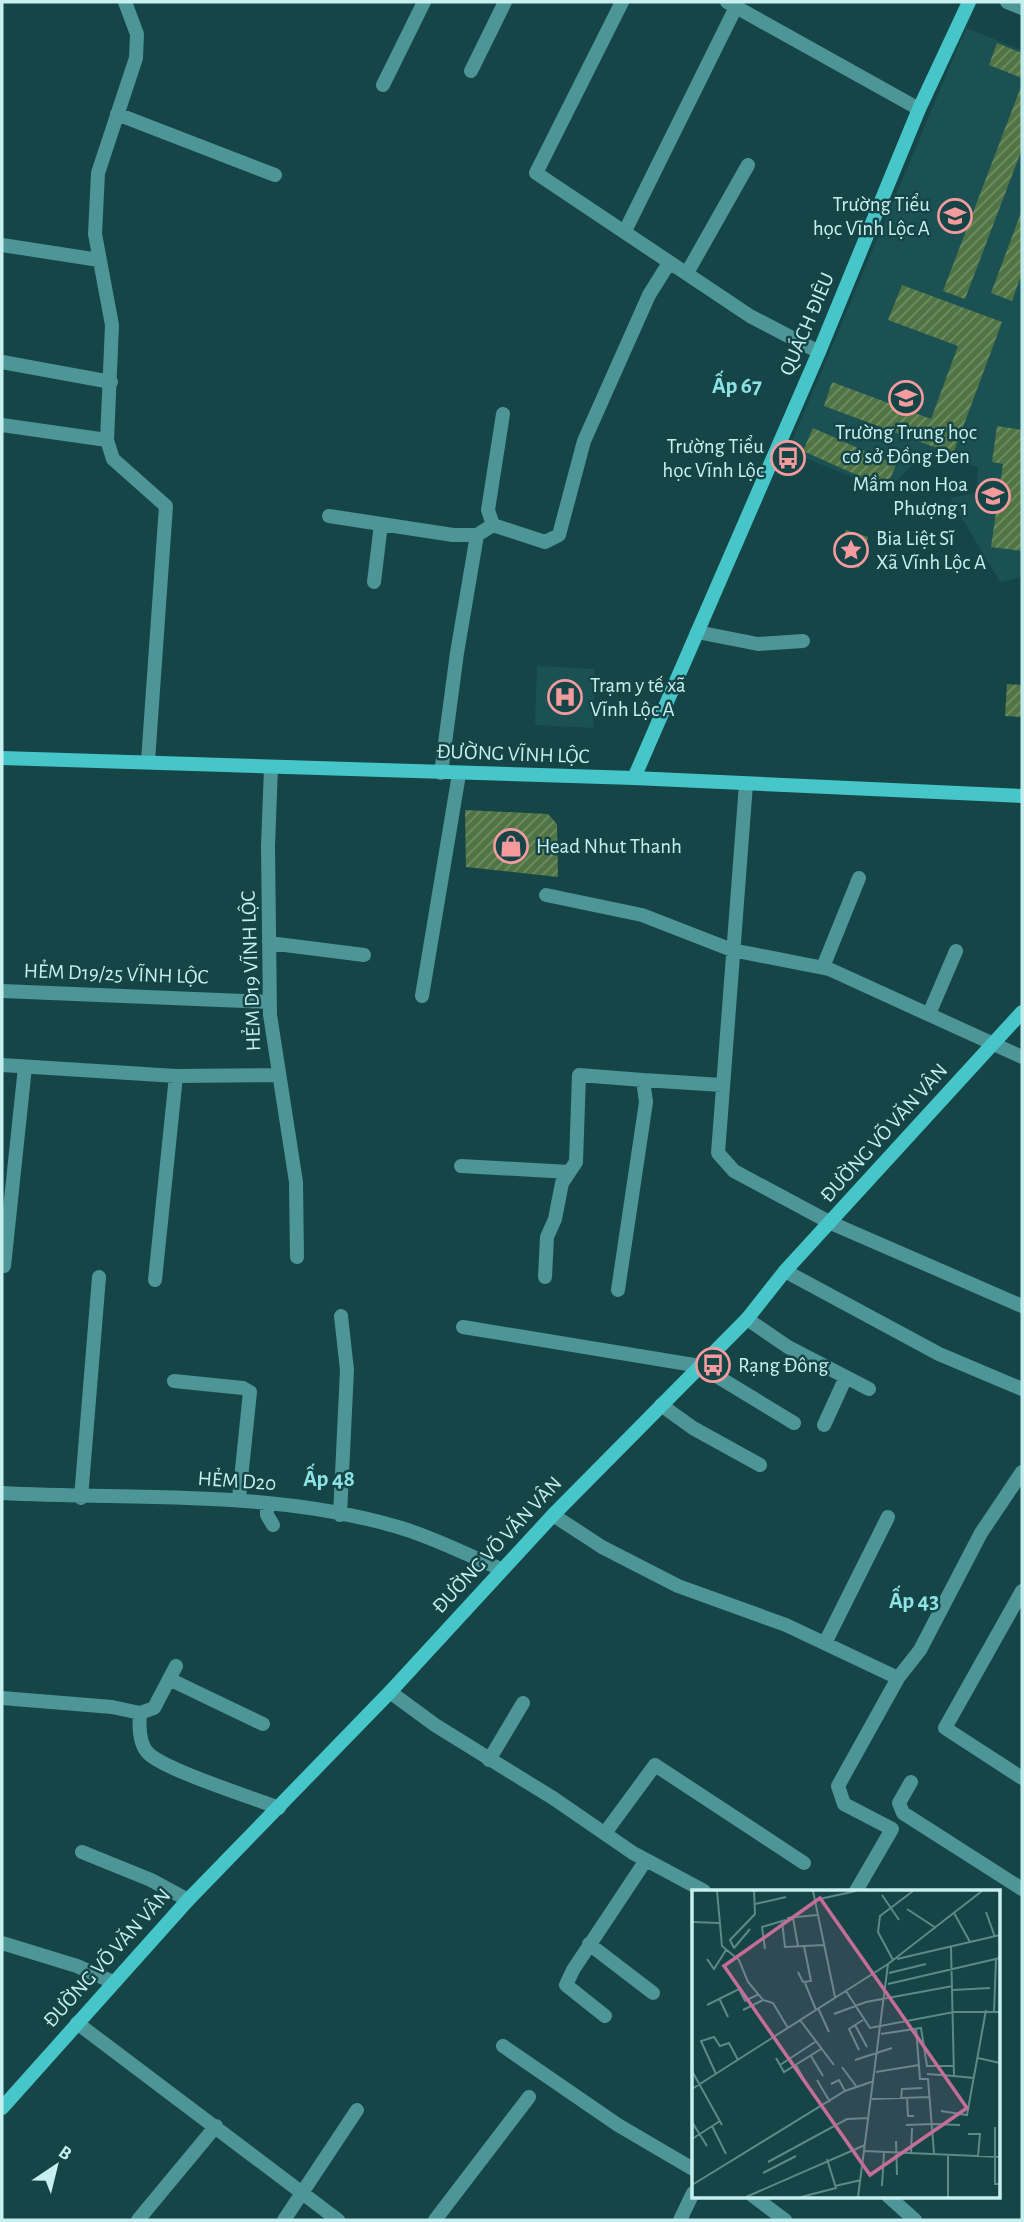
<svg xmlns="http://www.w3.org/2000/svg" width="1024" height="2222" font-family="'Alegreya Sans',sans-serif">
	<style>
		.built { fill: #1b5152 }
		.building { fill: url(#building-hatch) }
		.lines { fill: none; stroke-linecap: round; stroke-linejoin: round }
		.street { stroke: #4d9597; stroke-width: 14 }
		.secondary { stroke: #47c6ca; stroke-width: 14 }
		.labels { text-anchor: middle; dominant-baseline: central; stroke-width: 5; stroke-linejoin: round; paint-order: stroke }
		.poi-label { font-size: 21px; fill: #c7eff0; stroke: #164547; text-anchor: start }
		.street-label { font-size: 21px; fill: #c7eff0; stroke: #164547 }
		.neighbourhood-label { font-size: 23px; font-weight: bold; fill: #8ce2e4; stroke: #164547 }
		.inset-road { fill: none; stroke: #5d898b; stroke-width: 2 }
		.view { fill: #c46e97; fill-opacity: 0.15; stroke: #c46e97; stroke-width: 3.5 }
		.inset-edge { fill: none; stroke: #c7eff0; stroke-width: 3.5 }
	</style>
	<defs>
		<pattern id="building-hatch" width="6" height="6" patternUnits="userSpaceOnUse" patternTransform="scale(1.75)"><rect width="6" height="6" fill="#507444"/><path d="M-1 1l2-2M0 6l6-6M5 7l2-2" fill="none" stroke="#708f68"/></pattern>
	</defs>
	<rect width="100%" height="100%" fill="#164547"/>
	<path class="built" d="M966 28 1022 50V577L1000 582 950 498 976 493 978 467 923 454 887 491 788 451Z
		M537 666 595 669 593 728 535 725Z"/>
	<path class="building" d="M997 43 1022 53V78L989 65Z
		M1022 84V149L965 299 943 291Z
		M1022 210V273L1012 301 991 293Z
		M902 285 1002 322 953 454 824 406 832 382 931 419 958 346 888 320Z
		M997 426 1022 430V551L991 547 1003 464 992 462Z
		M813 428 896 465 886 488 803 451Z
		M846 530 868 537 859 568 837 561Z
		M1007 684 1022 685V717L1005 716Z
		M465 810 548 814 557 824 558 877 466 867Z"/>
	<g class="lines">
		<path class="street" d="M125 2 137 34 136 58 98 173 95 234 112 325 107 440 113 459 166 506 148 761
			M622 2 536 173 750 316 819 352
			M727 2 919 109
			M1007 2 1022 8
			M471 71 505 2
			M383 85 424 2
			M117 114 275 175
			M625 231 736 7
			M2 245 99 260
			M687 273 748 165
			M2 362 111 382
			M503 414 488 510 493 525 545 542 559 535 584 441 649 295 669 263
			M2 425 107 440
			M329 516 453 535H477
			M374 582 381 524
			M697 632 758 644 803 641
			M271 767 268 846 270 1015 296 1182 297 1257
			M441 773 457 653 477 535 493 525
			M746 784 718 1153 734 1171 831 1223 1022 1306
			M546 895 642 915 732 950 829 969 1022 1057
			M269 943 364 955
			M823 967 859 878
			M2 991 270 1002
			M422 996 459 774
			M929 1014 956 951
			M2 1065 176 1076 277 1075
			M461 1166 569 1172
			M4 1266 25 1067
			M785 1271 939 1354 1022 1389
			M545 1277 547 1237 555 1219 562 1183 576 1162 579 1075 643 1080
			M155 1280 176 1076
			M618 1290 646 1102 643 1080 722 1085
			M747 1319 788 1347 869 1389
			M463 1327 700 1366 794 1423
			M174 1381 243 1388 250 1392 239 1498
			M661 1405 693 1428 760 1465
			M824 1425 846 1377
			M2 1493C134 1500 269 1489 398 1527 433 1537 467 1555 501 1569
			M81 1498 99 1277
			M267 1504V1515L273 1525
			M340 1515 347 1370 341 1316
			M553 1515 602 1547 678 1586 786 1625 898 1678
			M1022 1591 945 1728 1022 1778
			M825 1643 888 1517
			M169 1679 263 1724
			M390 1692 435 1725 553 1798 633 1853 704 1891
			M2 1698 112 1707 140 1713C139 1725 139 1745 149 1754 168 1771 251 1797 279 1808
			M140 1713 154 1708 176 1666
			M489 1760 523 1703
			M911 1782 899 1803 903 1813 1022 1889
			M605 1833 655 1765 804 1863
			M82 1852 151 1880 188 1900
			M856 1891 892 1829 844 1804 838 1786 898 1678 920 1650 981 1533 1022 1472
			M2 1943 77 1966 113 1982
			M589 1944 653 1993
			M605 2016 566 1985 573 1970 646 1860
			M77 2023 338 2220
			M503 2046 618 2125 693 2169
			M753 2196 785 2220
			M888 2196 915 2220
			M138 2220 216 2126
			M284 2220 357 2110
			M435 2220 529 2097
			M680 2220 693 2193"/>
		<path class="secondary" d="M2 758 634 778 1022 796
			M634 778 819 352 919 109 969 2
			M2 2108 188 1900 390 1692 553 1515 747 1319 785 1271 1022 1012"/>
	</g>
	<defs>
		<g id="school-ring" transform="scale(1.75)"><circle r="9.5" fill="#164547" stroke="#f59b9d" stroke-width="1.5"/><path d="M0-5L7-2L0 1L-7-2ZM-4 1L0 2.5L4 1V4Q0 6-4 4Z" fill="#f59b9d"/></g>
		<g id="bus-ring" transform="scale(1.75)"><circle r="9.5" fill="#164547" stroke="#f59b9d" stroke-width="1.5"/><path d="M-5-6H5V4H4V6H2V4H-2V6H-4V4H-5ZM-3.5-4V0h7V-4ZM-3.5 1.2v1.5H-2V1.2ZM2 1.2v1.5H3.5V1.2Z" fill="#f59b9d"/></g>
		<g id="sight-ring" transform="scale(1.75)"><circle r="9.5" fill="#164547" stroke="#f59b9d" stroke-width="1.5"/><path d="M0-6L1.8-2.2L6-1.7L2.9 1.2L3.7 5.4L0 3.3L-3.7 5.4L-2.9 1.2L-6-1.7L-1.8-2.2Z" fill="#f59b9d"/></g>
		<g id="hospital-ring" transform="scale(1.75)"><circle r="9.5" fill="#164547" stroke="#f59b9d" stroke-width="1.5"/><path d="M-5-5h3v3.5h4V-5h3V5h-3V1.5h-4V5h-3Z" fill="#f59b9d"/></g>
		<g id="shop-ring" transform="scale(1.75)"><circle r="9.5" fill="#164547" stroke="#f59b9d" stroke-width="1.5"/><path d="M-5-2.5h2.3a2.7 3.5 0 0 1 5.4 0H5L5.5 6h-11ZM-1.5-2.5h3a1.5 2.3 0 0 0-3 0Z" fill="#f59b9d"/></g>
	</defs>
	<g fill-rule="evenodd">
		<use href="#school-ring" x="955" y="216"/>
		<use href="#school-ring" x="906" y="398"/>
		<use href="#bus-ring" x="788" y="458"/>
		<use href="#school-ring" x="993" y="496"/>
		<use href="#sight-ring" x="851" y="550"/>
		<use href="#hospital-ring" x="565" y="697"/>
		<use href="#shop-ring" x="511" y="846"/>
		<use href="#bus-ring" x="713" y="1365"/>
	</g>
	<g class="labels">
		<g class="poi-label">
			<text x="930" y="204" text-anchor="end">Trường Tiểu<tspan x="930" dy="24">học Vĩnh Lộc A</tspan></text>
			<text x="906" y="432" text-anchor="middle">Trường Trung học<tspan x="906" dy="24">cơ sở Đồng Đen</tspan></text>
			<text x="764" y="446" text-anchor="end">Trường Tiểu<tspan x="764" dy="24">học Vĩnh Lộc</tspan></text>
			<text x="968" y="484" text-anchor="end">Mầm non Hoa<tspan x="968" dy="24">Phượng 1</tspan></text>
			<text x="876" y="538">Bia Liệt Sĩ<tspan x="876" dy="24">Xã Vĩnh Lộc A</tspan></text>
			<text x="590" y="685">Trạm y tế xã<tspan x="590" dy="24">Vĩnh Lộc A</tspan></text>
			<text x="536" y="846">Head Nhut Thanh</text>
			<text x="738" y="1365">Rạng Đông</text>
		</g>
		<g class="street-label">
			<text transform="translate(807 324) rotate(-67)">QUÁCH ĐIÊU</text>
			<text transform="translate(513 754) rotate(2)">ĐƯỜNG VĨNH LỘC</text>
			<text transform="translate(251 971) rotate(-92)">HẺM D19 VĨNH LỘC</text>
			<text transform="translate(116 974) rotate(2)">HẺM D19/25 VĨNH LỘC</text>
			<text transform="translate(884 1133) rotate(-48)">ĐƯỜNG VÕ VĂN VÂN</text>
			<text transform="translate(237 1481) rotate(4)">HẺM D20</text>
			<text transform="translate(497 1545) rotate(-47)">ĐƯỜNG VÕ VĂN VÂN</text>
			<text transform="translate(107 1958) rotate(-48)">ĐƯỜNG VÕ VĂN VÂN</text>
		</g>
		<g class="neighbourhood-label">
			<text x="737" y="386">Ấp 67</text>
			<text x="329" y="1479">Ấp 48</text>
			<text x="914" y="1601">Ấp 43</text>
		</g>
	</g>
	<g transform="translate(692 1890)">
		<rect width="308" height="308" fill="#164547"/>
		<path class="inset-road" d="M25 1 30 56 47 70 56 92 71 110 81 113 96 138M121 1 143 107M190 5 207 30M123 10 164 1M63 14 94 7M215 19 244 38M294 22 303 47M262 23 278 52M95 28 125 25M101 28 106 56M94 30 90 31 93 57 132 55M0 32 27 33M259 57 262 186 282 188M42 58 38 50 63 24 62 1M42 58 58 39M73 59 70 37 90 31M15 69 22 79 34 60M205 69 308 45M201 70 186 42 188 26 221 1M106 82 111 92 119 91 112 56M197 83 234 74M113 93 124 120M196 94 308 68M261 100 298 98M154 101 178 138 262 122H308M27 108 36 127M15 115 47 99 53 111 67 104M126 118 137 142M51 120 71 110M302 122 304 69M142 124 174 112 261 96M108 130 142 175M171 130 163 135 175 157M163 135 157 139 167 160M224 138 228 189H236L242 263M189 144 229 138 235 176H262M119 166 131 186M84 168 92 182 129 159M286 168 308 173M163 170 200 158M88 175 123 152M104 175 115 195M150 177 164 196M0 181 30 235M184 182 227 175M24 184 9 151 22 147 28 156 37 153 46 170M235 184 262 186M125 190 138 212M139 194 147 190 153 201M0 199 196 74 290 1M215 208 216 226H222M180 209 238 207M209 209 210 199 230 198M249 221 275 225 294 120M0 232 15 256M241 234 268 235M214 235 241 234M20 236 34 264M303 237V294H308M276 244H288L286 266M0 249 28 231M204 251 205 285M172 261 308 267M219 263 220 238M76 272 155 229 177 228M71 283 104 266M0 295 153 201 182 191M143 296 169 290M190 296 192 262M54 307 173 255M109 307 144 298 135 269M166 307 196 74M256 307V264"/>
		<path class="view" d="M128 8 275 218 178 285 32 76Z"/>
		<rect width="308" height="308" class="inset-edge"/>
	</g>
	<rect width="1024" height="2222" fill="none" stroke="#c7eff0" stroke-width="7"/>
	<g transform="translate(56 2166) rotate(35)" stroke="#164547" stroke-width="5" paint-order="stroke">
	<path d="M0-5L12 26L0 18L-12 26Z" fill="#c7eff0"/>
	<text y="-10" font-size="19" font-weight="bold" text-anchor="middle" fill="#c7eff0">B</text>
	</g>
</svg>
